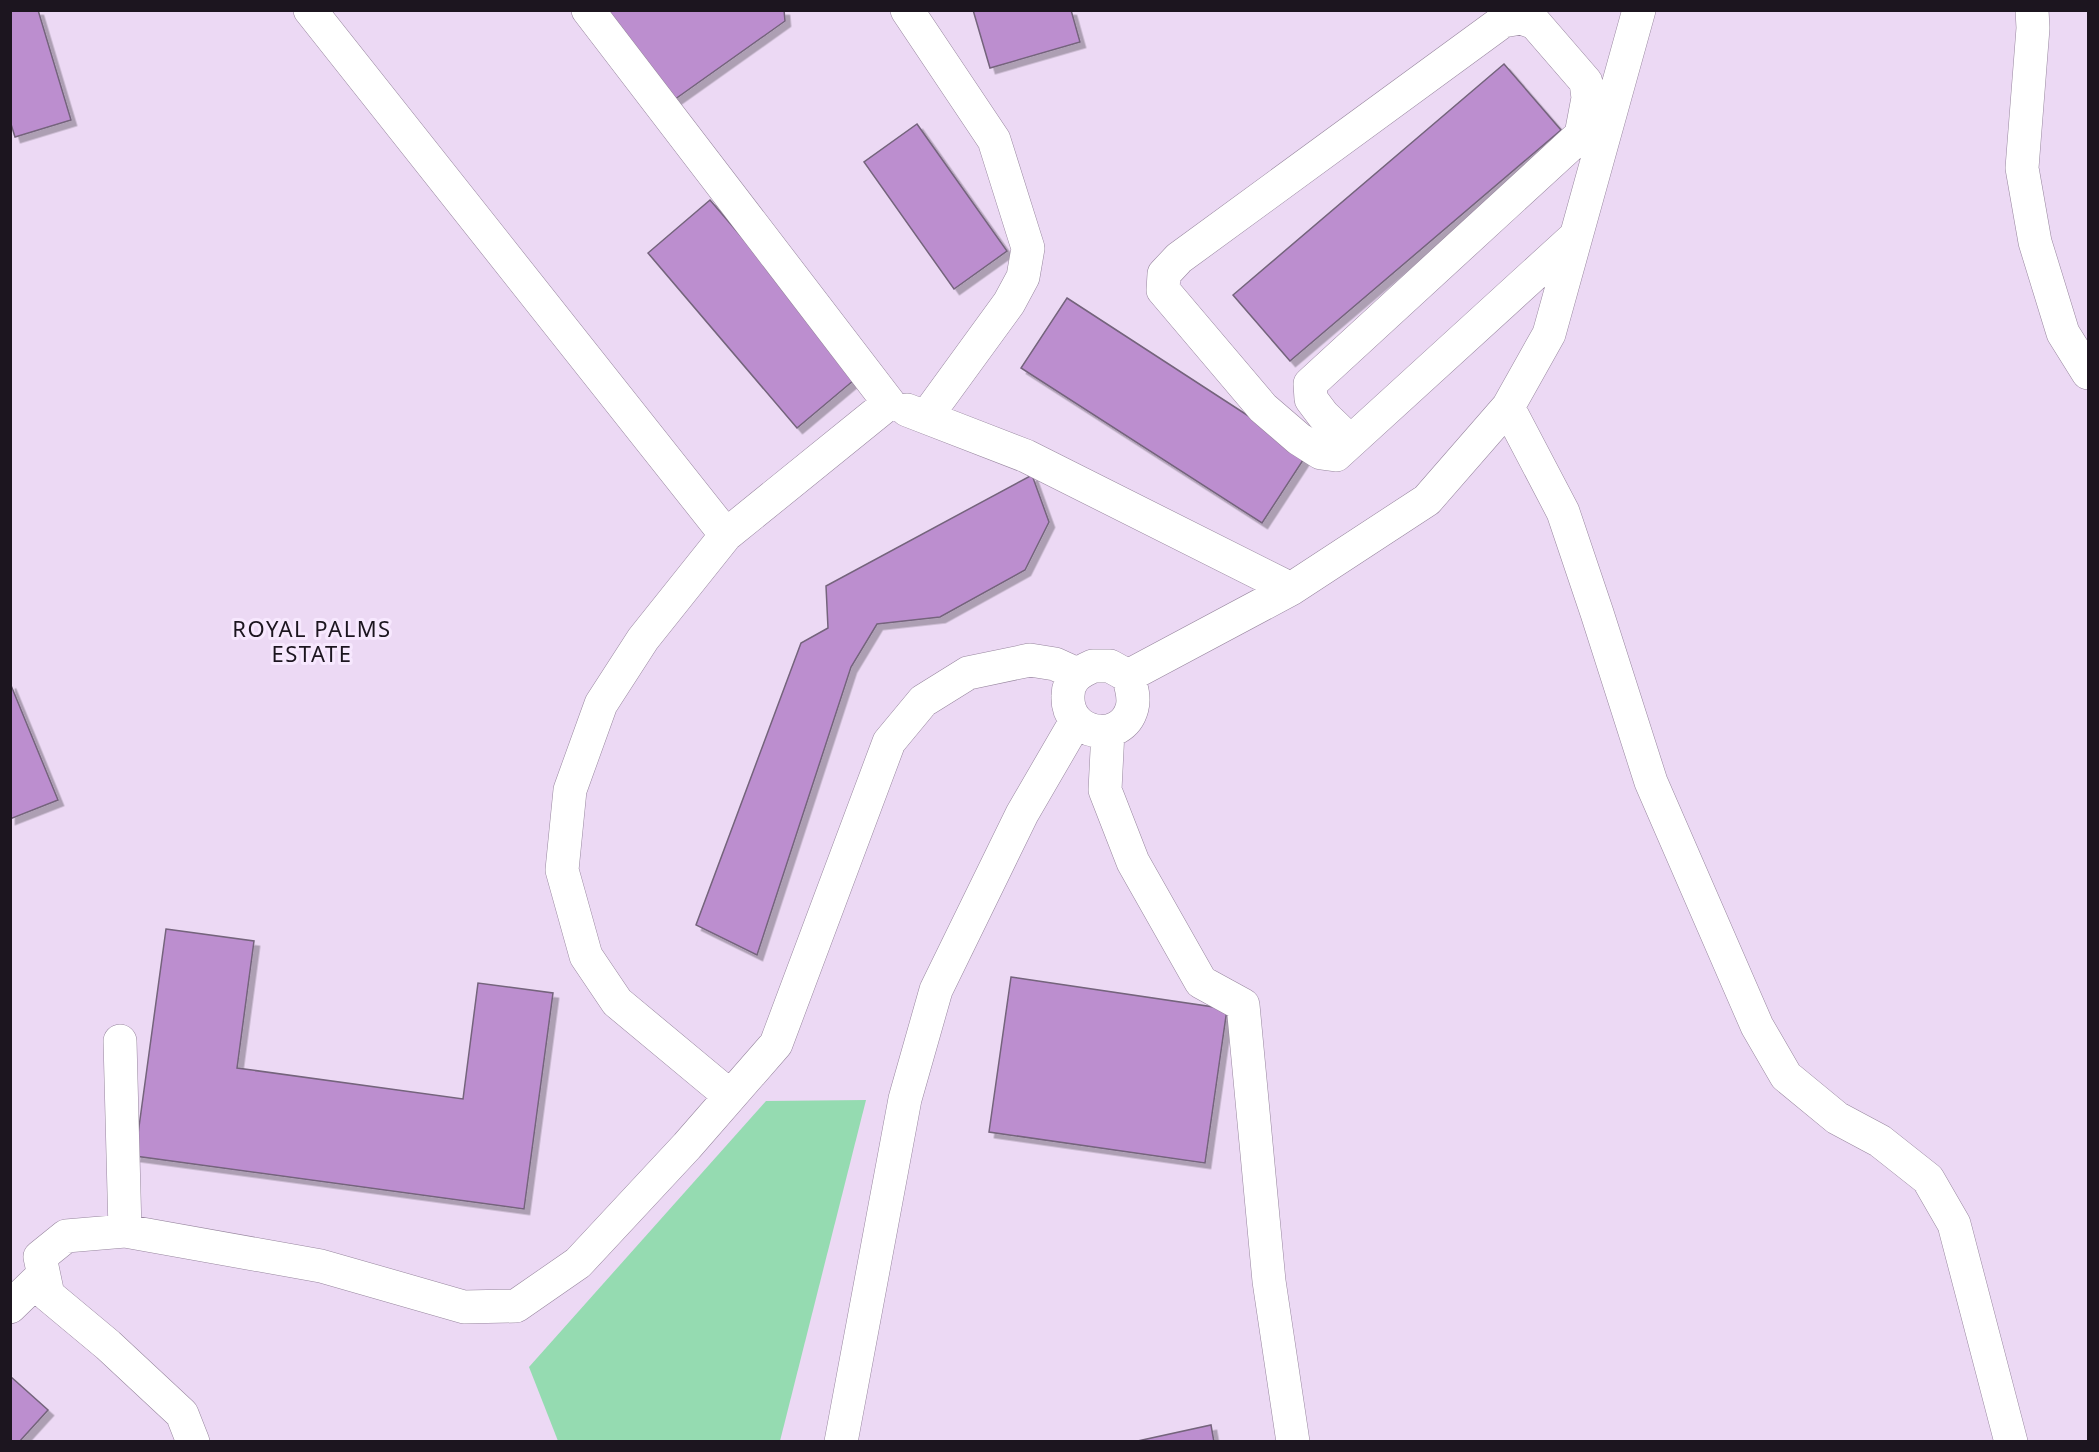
<svg xmlns="http://www.w3.org/2000/svg" width="2099" height="1452" font-family="'Noto Sans',sans-serif">
	<style>
		.green { fill: #95dbb1 }
		.building { fill: #bc8ecf; stroke: #74647c; stroke-width: 1.5; filter: url(#shadow) }
		.lines { fill: none; stroke-linecap: round; stroke-linejoin: round }
		.minor-casing { stroke: #97869e; stroke-width: 34 }
		.minor { stroke: #fff; stroke-width: 33 }
		.labels { text-anchor: middle; dominant-baseline: central; stroke-width: 6; stroke-linejoin: round; paint-order: stroke }
		.neighbourhood-label { font-size: 22px; letter-spacing: 1.5px; fill: #1c151f; stroke: #f7e8fe }
	</style>
	<defs>
		<filter id="shadow"><feDropShadow dx="5.5" dy="5.5" stdDeviation="0" flood-color="#0004"/></filter>
	</defs>
	<rect width="100%" height="100%" fill="#ecd9f4"/>
	<path class="green" d="M866 1100 780 1441H558L529 1367 766 1101Z"/>
	<path class="building" d="M10 10H38L71 120 15 137 10 121Z
		M604 10H784L785 21 671 102Z
		M973 10H1071L1080 42 990 68Z
		M1504 64 1561 130 1290 361 1233 295Z
		M917 124 1007 251 954 289 864 162Z
		M710 200 860 375 797 428 648 253Z
		M1067 298 1307 454 1262 523 1021 368Z
		M1032 475 1049 522 1025 570 940 617 877 624 851 667 757 955 696 925 801 643 828 628 826 586Z
		M10 683 58 800 10 819Z
		M166 929 254 941 237 1068 463 1099 478 983 553 993 524 1209 135 1156Z
		M1011 977 1227 1009 1205 1163 989 1132Z
		M10 1376 48 1410 19 1442H10Z
		M1211 1425 1214 1442H1133Z"/>
	<g class="lines">
		<g class="minor-casing">
			<path id="minor" d="M310 10 726 535 889 403 588 10
				M907 10 994 140 1028 248 1023 277 1009 303 926 417
				M2032 10 2033 28 2022 168 2035 242 2063 333 2088 373
				M1508 407 1563 512 1597 613 1651 782 1757 1026 1786 1076 1837 1118 1880 1141 1928 1179 1954 1224 2011 1442
				M907 410 1026 456 1291 589
				M1350 441 1323 415 1311 399 1310 384 1581 135 1588 98 1586 82 1535 23 1521 18 1503 21 1179 258 1164 274 1163 290 1263 408 1299 439 1321 453 1336 455 1575 237
				M726 535 643 639 601 704 570 790 562 870 586 956 617 1002 730 1096
				M1093 666H1110L1128 676C1131 686 1135 697 1132 708 1122 745 1066 736 1068 696 1068 679 1079 672 1093 666Z
				M1128 676 1291 589 1427 500 1508 407 1549 334 1639 10
				M1108 731 1105 790 1133 862 1201 982 1243 1005 1269 1281 1293 1442
				M120 1041 125 1231
				M10 1307 43 1275
				M193 1442 182 1414 108 1345 48 1295 40 1257 66 1236 125 1231 321 1266 464 1307 516 1306 578 1263 687 1146 776 1044 889 742 923 701 968 673 1030 660 1055 664 1077 674
				M841 1442 905 1099 936 990 1022 814 1076 721"/>
		</g>
		<use href="#minor" class="minor"/>
	</g>
	<g class="labels">
		<g class="neighbourhood-label">
			<text x="312" y="628">ROYAL PALMS<tspan x="312" dy="25">ESTATE</tspan></text>
		</g>
	</g>
	<rect width="2099" height="1452" fill="none" stroke="#1c151f" stroke-width="24"/>
</svg>
